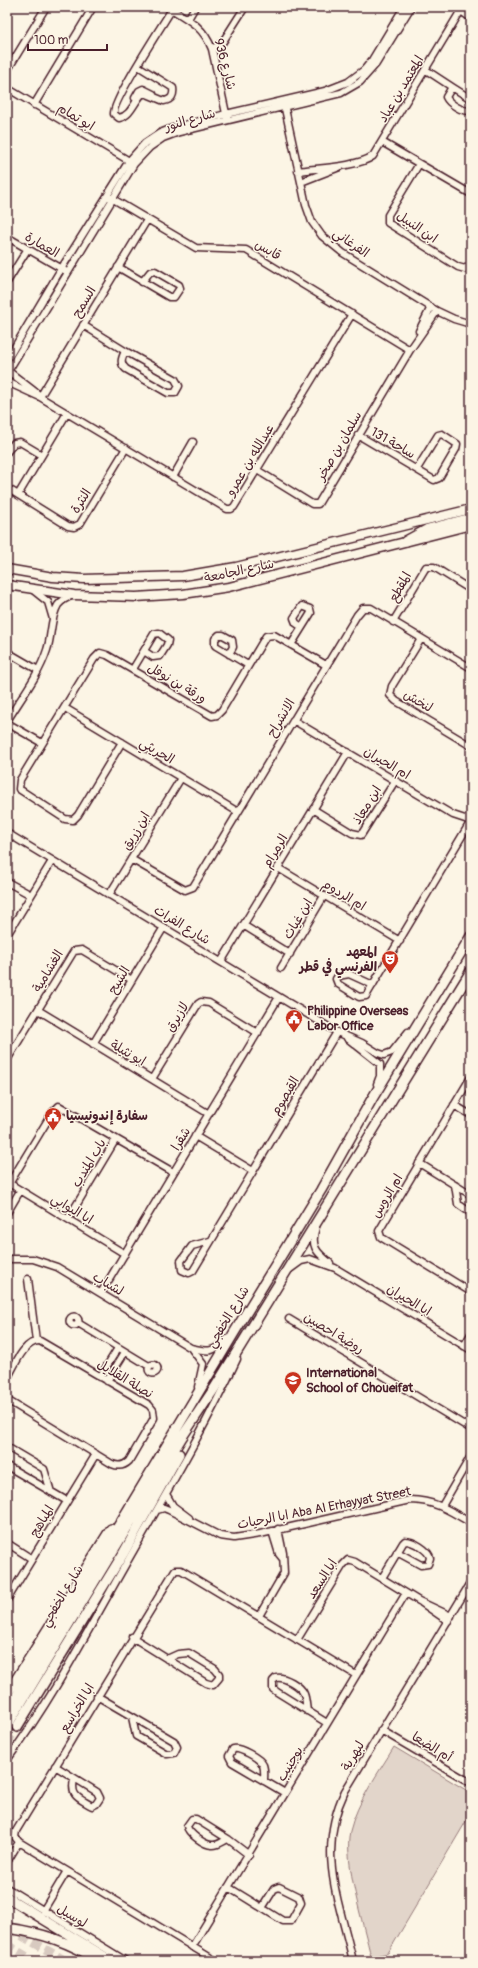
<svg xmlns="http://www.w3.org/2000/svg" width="478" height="1968" font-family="Pangolin,'Playpen Sans Arabic',sans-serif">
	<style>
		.green { fill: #e2d5ca; stroke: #967a7a }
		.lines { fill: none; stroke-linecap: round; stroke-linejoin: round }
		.highway-tunnel { stroke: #d8cac0; stroke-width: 9; stroke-dasharray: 9 4.5; stroke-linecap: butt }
		.minor-casing { stroke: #4a1f2b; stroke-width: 9 }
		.major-casing { stroke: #4a1f2b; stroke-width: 11 }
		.highway-casing { stroke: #4a1f2b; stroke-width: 12 }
		.minor { stroke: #fcf5e5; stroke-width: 6 }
		.major { stroke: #fcf5e5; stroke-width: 8 }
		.highway { stroke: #fcf5e5; stroke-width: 9 }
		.labels { text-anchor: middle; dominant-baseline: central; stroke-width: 3; stroke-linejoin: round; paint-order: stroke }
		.street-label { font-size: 13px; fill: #4a1f2b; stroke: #fcf5e5 }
		.poi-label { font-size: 13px; font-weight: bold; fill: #4a1f2b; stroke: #fcf5e5; text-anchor: start }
	</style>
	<rect width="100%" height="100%" fill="#fcf5e5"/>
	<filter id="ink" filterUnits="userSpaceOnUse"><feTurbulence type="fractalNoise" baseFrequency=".025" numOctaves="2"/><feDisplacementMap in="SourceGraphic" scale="8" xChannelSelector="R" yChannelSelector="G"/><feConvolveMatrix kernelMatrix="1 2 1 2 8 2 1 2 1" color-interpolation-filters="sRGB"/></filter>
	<g filter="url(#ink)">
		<path class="green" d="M394 1747 471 1793V1813L388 1953 371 1957C364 1925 343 1861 350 1831 357 1802 379 1772 394 1747Z"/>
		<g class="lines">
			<path class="highway-tunnel" d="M7 1743 17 1727
				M10 1929 66 1961
				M7 1945 34 1961"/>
			<g class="minor-casing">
				<path id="minor" d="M168 7C188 19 203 26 212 49L227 118
					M461 11 471 18
					M188 19 195 7
					M212 49 222 43 245 7
					M138 66 170 86 173 88C174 95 172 100 164 101L147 94H142C134 102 131 116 119 118L114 114C111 103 163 24 172 9
					M426 70 452 87
					M7 71 46 7
					M7 88 131 162
					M135 98 139 91 143 89 153 94
					M471 99 452 87 446 97C449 104 464 113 471 110
					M284 104 306 205 312 222 322 236 343 253 437 311 454 319 471 324
					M34 105 93 7
					M382 142 471 194
					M419 164 388 215V223L458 267 465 269 471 264
					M298 171C318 168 358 167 373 156L463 7
					M301 182 342 166
					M108 196 196 248 246 250 410 350
					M7 237 64 270
					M118 267 169 297H174L180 288 179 285 155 271 150 272 142 282
					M7 282 27 250
					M83 325 125 351
					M419 331 431 307
					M125 351 175 379 179 386 175 393H168L126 369C119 363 122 358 125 351Z
					M7 360 61 269 129 161 145 143 160 133 173 128 226 114 325 91 348 82 364 70 372 60 404 7
					M7 370 38 394
					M7 373 134 164 150 147 163 138 179 132 341 93 360 82 376 64 411 7
					M7 382 40 397 227 509H231L234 507 352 314
					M40 397 147 220
					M358 435 434 480 439 478 456 449 457 444 442 434 438 435 417 469
					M7 452 14 443 20 442 42 455
					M257 470 312 504H318L410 350 437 311
					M173 477 193 442
					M7 488 68 526 74 527 80 524 126 448
					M18 495 67 413
					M33 590 48 602 53 619
					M393 622 426 567H434L471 590
					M421 639 392 686 390 695 396 701 471 746
					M291 645 311 613 310 609 302 606 294 618 296 623 302 627
					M7 652 38 670
					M229 654 233 647 232 640 223 635H219L215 639V645L216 646 248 665
					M133 669 154 634 159 633 168 640 167 645 160 656 153 657 144 651
					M65 708 238 812
					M293 720 453 815 471 821
					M7 721C21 698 39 675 47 650 52 636 50 618 58 605 62 600 68 597 74 595
					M7 723 42 743
					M122 742 78 815 73 820 65 819 19 789 20 780 94 659 100 653 107 655 212 716 217 715 222 710 266 636 274 635 326 665
					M313 809 352 833 361 835 395 781
					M7 833 337 1032 362 1043 378 1053 384 1055 392 1052 408 1032
					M131 859 185 890 193 887 357 615 363 608H371L471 668
					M278 868 400 941
					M7 882 31 895
					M109 895 181 778
					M243 925 290 954
					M7 935 52 861
					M221 962 348 752
					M281 968 324 896
					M373 985 349 974 338 976 336 979 338 984 359 997 366 996 471 821
					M38 1010 209 1114
					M347 1038 380 1064V1076L377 1084
					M93 1044 164 927
					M7 1060 74 951 82 950 132 980
					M471 1077 379 1231 381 1237 384 1239 471 1292
					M152 1079 198 1004 201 1002 209 1003 258 1033
					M454 1105 471 1115
					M195 1136 253 1171
					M419 1163 471 1195
					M7 1182 125 1254
					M9 1184 52 1113 59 1106 173 1172
					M455 1185 458 1204 471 1213
					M7 1213 20 1191
					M68 1219 116 1139
					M316 1227C310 1246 316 1252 330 1263
					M210 1241 192 1246 181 1261 182 1270 189 1273 193 1271 337 1032
					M7 1259H33L57 1267 191 1348C209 1352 213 1353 227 1339
					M290 1269 301 1261 310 1259 335 1268 471 1350
					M28 1279 36 1341
					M101 1293 279 997
					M69.5 1321a4.5 4.5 0 1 1 9 0a4.5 4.5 0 1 1-9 0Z
					M289 1319 471 1429
					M78 1323 149 1366
					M464 1346 471 1334
					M191 1348 203 1364 198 1387
					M148.5 1369a4.5 4.5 0 1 1 9 0a4.5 4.5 0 1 1-9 0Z
					M100 1377 118 1348
					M7 1379C14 1367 24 1340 40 1341L149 1405 153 1410 154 1418 129 1461C124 1466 119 1467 112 1464L7 1400
					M107 1381 125 1352
					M7 1447 44 1469 51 1492
					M7 1466 67 1501
					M166 1494 173 1506 189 1518
					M442 1506 471 1456
					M157 1510 164 1508 169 1510 220 1536 234 1538 260 1534 410 1500C434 1500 451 1511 471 1523
					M272 1531 279 1554 283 1559
					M7 1543 32 1559
					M382 1578 403 1543 405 1541C413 1541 429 1550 430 1558L428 1564 421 1565 397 1552
					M7 1600 96 1454
					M422 1603 448 1621
					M259 1616 284 1573 283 1553 278 1529
					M132 1637 206 1683 213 1685 219 1678V1674L215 1669 189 1653 178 1654 167 1659
					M297 1640 343 1565 348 1560 355 1562 419 1601 451 1616
					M97 1696 174 1741 177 1747 174 1753 167 1754 136 1736 132 1717
					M307 1711C306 1705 306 1699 304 1694 301 1686 284 1676 276 1678L273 1681V1689L277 1692 327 1723
					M381 1730 471 1783
					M7 1760C51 1701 86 1634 123 1569 162 1500 203 1432 237 1359
					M55 1766 97 1792 100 1798 96 1804 92 1806C79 1798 70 1797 74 1779
					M264 1781C264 1776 265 1770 263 1765 260 1758 239 1747 233 1749L229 1756 232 1762 285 1793
					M228 1839C223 1841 218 1846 212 1845 204 1845 188 1833 187 1826L192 1819H196L228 1839 249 1855
					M7 1862 19 1842
					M228 1887 283 1921H291L301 1903 299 1897 279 1887 274 1889 262 1908
					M7 1888 126 1961
					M43 1911 67 1871
					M192 1947 406 1593
					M216 1961 19 1842 15 1837 16 1831 175 1570H181L356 1675
					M353 1961C339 1900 316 1851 345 1791L471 1582"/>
			</g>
			<g class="major-casing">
				<path id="major" d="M7 569 53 577 84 579 183 576 236 567 471 509
					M7 585 74 595 136 597 183 594 229 587 471 525"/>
			</g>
			<g class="highway-casing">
				<path id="highway" d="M406 541 428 529 471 518
					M7 1694 111 1529
					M7 1712 234 1333 321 1190 372 1099 471 936
					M7 1726 182 1437 214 1389 471 971
					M17 1727 123 1554 179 1454
					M7 1897 112 1961
					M7 1928C43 1933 69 1942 100 1961"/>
			</g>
			<use href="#minor" class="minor"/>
			<use href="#major" class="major"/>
			<use href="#highway" class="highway"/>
		</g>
	</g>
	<defs>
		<g id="theatre-pin" transform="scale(0.9)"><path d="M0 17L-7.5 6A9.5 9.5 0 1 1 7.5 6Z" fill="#c8321e" stroke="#fcf5e5"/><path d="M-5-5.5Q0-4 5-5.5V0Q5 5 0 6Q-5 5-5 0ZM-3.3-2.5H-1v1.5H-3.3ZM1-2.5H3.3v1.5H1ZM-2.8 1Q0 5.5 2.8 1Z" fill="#fff"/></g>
		<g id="civic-pin" transform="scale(0.9)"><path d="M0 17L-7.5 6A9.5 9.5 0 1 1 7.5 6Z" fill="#c8321e" stroke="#fcf5e5"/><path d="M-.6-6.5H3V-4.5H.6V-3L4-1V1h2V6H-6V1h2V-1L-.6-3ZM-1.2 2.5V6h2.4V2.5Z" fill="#fff"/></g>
		<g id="school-pin" transform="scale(0.9)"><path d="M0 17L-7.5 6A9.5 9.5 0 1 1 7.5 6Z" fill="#c8321e" stroke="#fcf5e5"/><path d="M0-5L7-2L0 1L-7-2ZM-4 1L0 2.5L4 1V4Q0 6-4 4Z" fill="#fff"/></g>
	</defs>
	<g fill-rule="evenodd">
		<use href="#theatre-pin" x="390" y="959"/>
		<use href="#civic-pin" x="294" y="1018"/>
		<use href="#civic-pin" x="53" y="1116"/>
		<use href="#school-pin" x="293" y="1380"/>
	</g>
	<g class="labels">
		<g class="street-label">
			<text transform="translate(225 64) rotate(75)">شارع 936</text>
			<text transform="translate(401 89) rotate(-59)">المعتمد بن عباد</text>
			<text transform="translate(76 117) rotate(31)">ابو تمام</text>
			<text transform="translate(190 120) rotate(-16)">شارع النور</text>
			<text transform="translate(417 227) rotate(34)">ابن النبيل</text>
			<text transform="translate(351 243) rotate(35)">الفرغاني</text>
			<text transform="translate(42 245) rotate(30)">العمارة</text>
			<text transform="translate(268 250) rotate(30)">قابس</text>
			<text transform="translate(84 302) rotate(-59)">السمح</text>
			<text transform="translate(393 443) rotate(30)">ساحة 131</text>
			<text transform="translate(339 446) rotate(-60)">سلمان بن صخر</text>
			<text transform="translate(250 460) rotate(-59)">عبدالله بن عمرو</text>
			<text transform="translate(81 501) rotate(-58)">النثرة</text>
			<text transform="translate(239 571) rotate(-12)">شارع الجامعة</text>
			<text transform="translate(400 587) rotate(-60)">المقطع</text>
			<text transform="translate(177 683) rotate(31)">ورقة بن نوفل</text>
			<text transform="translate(418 701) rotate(31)">لنخش</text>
			<text transform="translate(281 718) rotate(-59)">الانشراح</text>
			<text transform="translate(157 751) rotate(31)">الحريثي</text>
			<text transform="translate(387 763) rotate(31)">ام الحيران</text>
			<text transform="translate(367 805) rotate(-58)">ابن معاذ</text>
			<text transform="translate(136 831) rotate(-59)">ابن زريق</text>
			<text transform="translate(275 851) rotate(-59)">الرمرام</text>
			<text transform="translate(344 895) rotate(31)">ام الردوم</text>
			<text transform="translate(298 919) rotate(-59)">ابن غياث</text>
			<text transform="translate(182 925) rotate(31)">شارع الفرات</text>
			<text transform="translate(48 971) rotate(-59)">الغشامية</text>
			<text transform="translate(119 980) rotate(-59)">الشيح</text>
			<text transform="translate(177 1017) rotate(-58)">لازيرق</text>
			<text transform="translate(128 1053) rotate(30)">ابو نثيلة</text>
			<text transform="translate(285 1096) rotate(-59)">القيصوم</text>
			<text transform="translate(181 1139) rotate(-59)">شقرا</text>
			<text transform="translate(89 1163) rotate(-59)">باب المندب</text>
			<text transform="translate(387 1196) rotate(-59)">ام الروس</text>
			<text transform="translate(72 1209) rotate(31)">ابا اليوابي</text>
			<text transform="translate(108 1284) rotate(31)">لشباب</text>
			<text transform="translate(409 1300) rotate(31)">ابا الحيران</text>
			<text transform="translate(228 1317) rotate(-59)">شارع الخفجي</text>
			<text transform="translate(334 1333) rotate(31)">روضة احصين</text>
			<text transform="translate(125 1379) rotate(31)">نصلة القلايل</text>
			<text transform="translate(324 1508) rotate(-11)">ابا الرحيات Aba Al Erhayyat Street</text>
			<text transform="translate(42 1521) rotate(-59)">المباهج</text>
			<text transform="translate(322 1579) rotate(-57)">ابا السعد</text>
			<text transform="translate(62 1596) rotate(-59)">شارع الخفجي</text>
			<text transform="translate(77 1708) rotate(-59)">ابا الخراسع</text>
			<text transform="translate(432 1747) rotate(31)">أم الضعا</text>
			<text transform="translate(353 1756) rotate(-59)">لبهرية</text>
			<text transform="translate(290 1764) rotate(-59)">بوجنيب</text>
			<text transform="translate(72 1916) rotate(31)">لوسيل</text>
		</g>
		<g class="poi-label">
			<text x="377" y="952" text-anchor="end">المعهد<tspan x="377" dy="15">الفرنسي في قطر</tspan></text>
			<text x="307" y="1011">Philippine Overseas<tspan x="307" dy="15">Labor Office</tspan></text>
			<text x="66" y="1116">سفارة إندونيسيا</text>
			<text x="306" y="1373">International<tspan x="306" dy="15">School of Choueifat</tspan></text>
		</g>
	</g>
	<rect width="478" height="1968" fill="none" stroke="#fcf5e5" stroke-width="24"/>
	<rect x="12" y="12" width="454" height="1944" fill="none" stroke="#4a1f2b" stroke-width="1.5" filter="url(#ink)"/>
	<path d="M28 44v6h79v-6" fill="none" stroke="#4a1f2b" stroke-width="2"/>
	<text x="34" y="44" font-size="12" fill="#4a1f2b" stroke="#fcf5e5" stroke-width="3" paint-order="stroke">100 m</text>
</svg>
